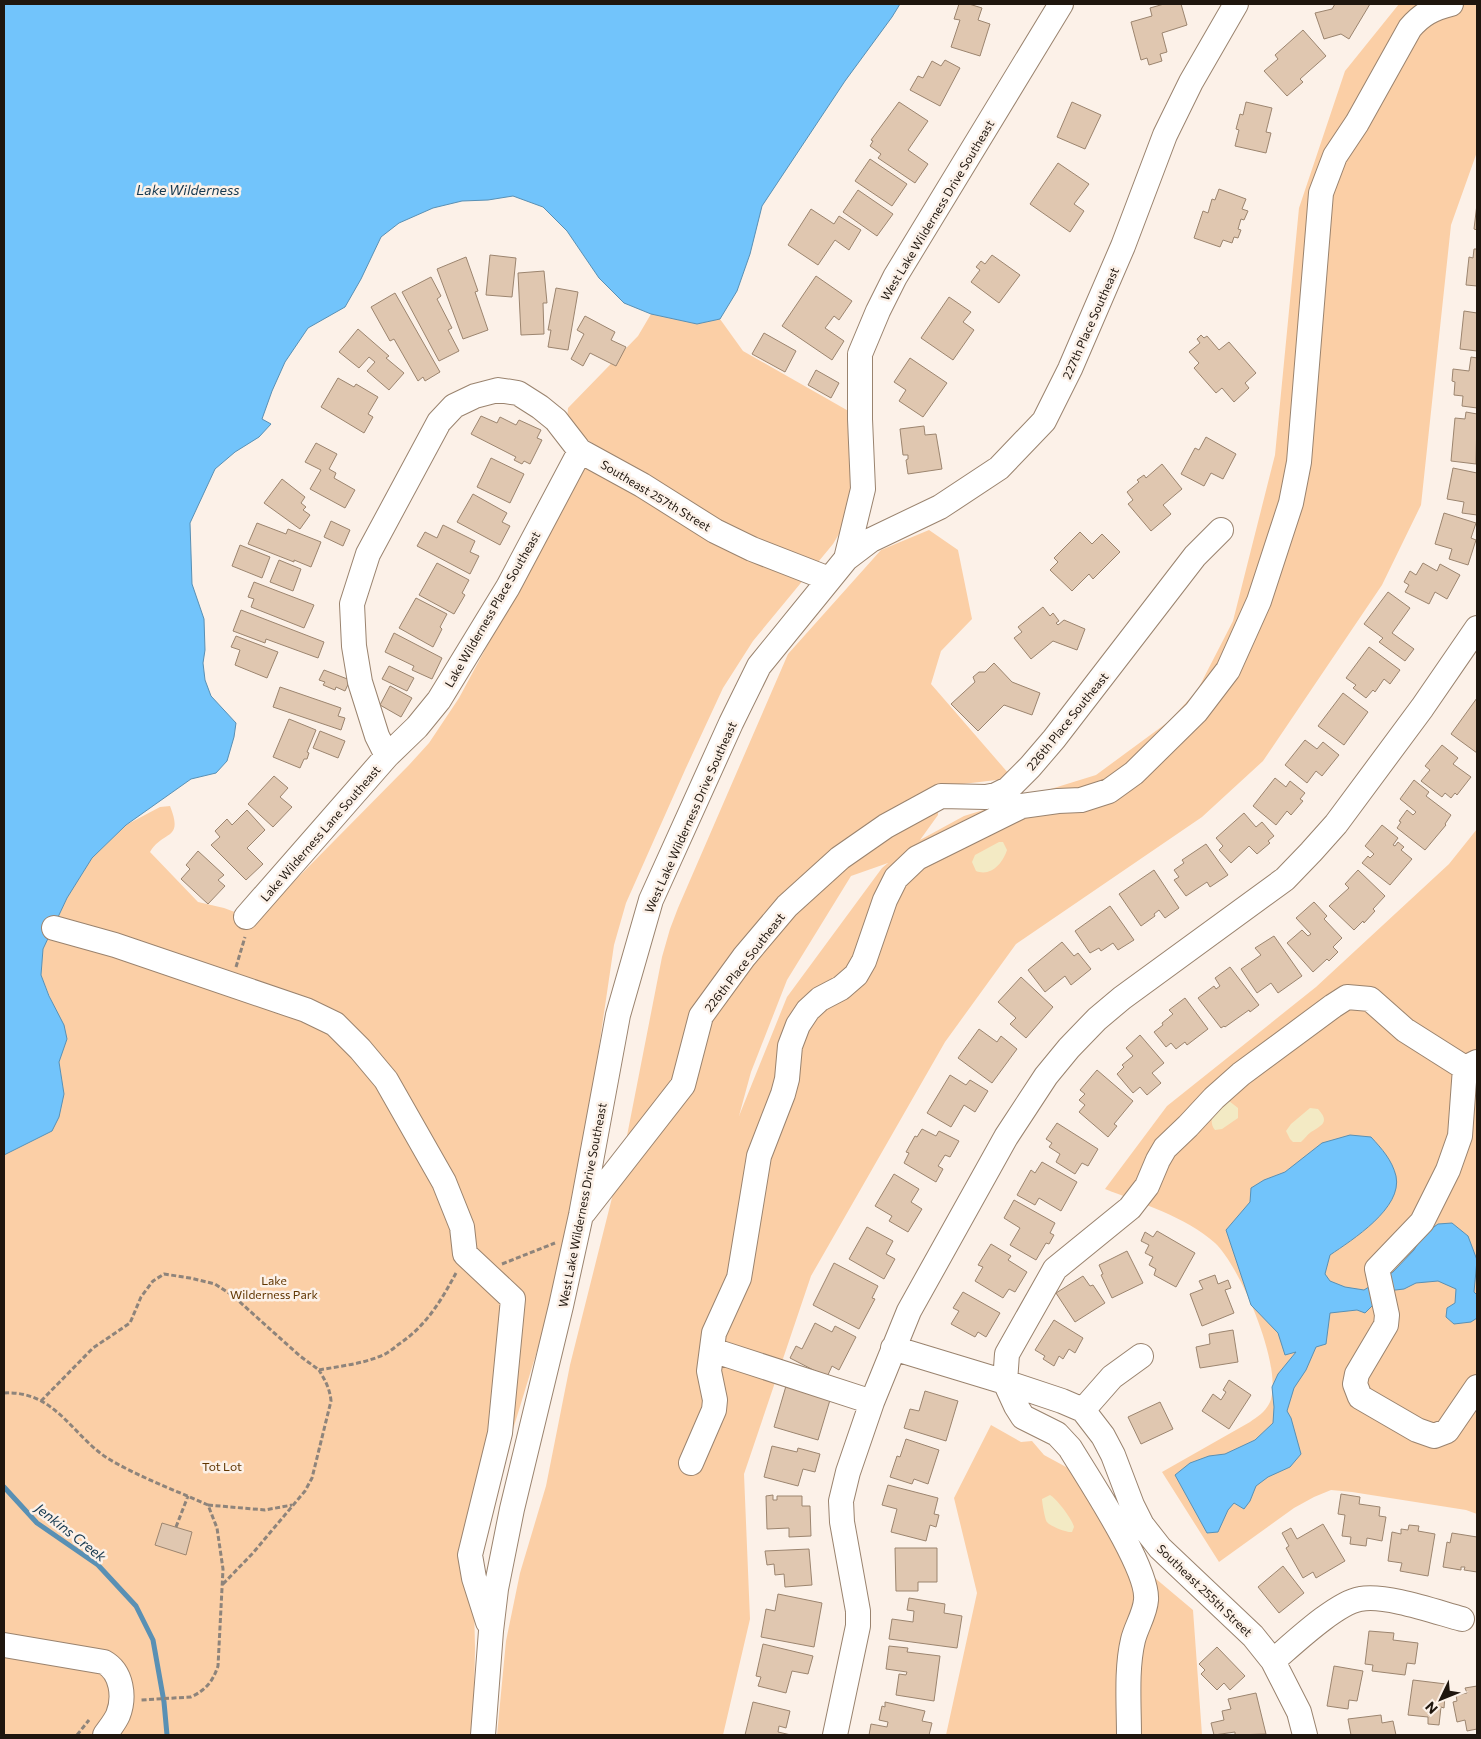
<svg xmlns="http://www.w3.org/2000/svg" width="1481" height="1739" font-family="Commissioner,sans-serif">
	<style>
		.green { fill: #fbcfa6; fill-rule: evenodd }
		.sand { fill: #f3eac4 }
		.water { fill: #72c4fb; stroke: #5990b4 }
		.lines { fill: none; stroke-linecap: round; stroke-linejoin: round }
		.stream { stroke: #5990b4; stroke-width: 5 }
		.building { fill: #e0c7b0; stroke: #9c856f }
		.minor-casing { stroke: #9a836e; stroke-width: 26 }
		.path { stroke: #8e847b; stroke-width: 3; stroke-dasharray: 5 2.5; stroke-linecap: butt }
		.minor { stroke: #fff; stroke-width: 24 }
		.labels { text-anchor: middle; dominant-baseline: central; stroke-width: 5; stroke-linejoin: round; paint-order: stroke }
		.street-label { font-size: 12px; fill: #1f160e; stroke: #fcf1e8 }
		.park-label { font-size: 12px; fill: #5f3500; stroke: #fcf1e8 }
		.water-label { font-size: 14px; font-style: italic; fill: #15384f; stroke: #fcf1e8 }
	</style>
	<rect width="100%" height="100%" fill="#fcf1e8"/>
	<path class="green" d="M1399 4H1477V152L1451 225 1421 505 1382 585 1263 761 1202 817 1016 944 945 1042 811 1276 744 1474 750 1619 723 1735H497L506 1641 520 1573 546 1486 570 1365 625 1146 662 957 670 929 678 908 788 654 881 550 929 530 958 550 972 619 941 651 931 684 1009 774 1005 779 937 787 938 815 920 840 964 816 1096 775 1168 722 1197 691 1233 621 1275 455 1299 208 1345 71ZM888 863 882 868 787 997 739 1116 751 1072 787 980 851 876Z
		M651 314 697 324 720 319 743 351 852 413 858 457 842 529 833 544 753 641 723 688 685 770 626 903 614 945 575 1210 559 1279 473 1560 475 1648 474 1701 471 1735H4V1155L52 1131 64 1094 59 1062 67 1039 41 975 43 949 67 898 92 858 126 825 160 807 170 806C184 841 163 830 150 852L198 902 224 908 256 920 409 765 429 743 459 698 595 445 581 435 567 420 568 408 638 336Z
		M1477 829V1514L1466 1510 1352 1492 1331 1490 1314 1497 1294 1508 1219 1562 1162 1472 1250 1422C1257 1417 1265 1412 1269 1404 1286 1372 1240 1266 1215 1243 1186 1217 1141 1203 1105 1189L1167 1106 1316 987 1449 864Z
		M991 1425 1021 1442 1032 1441 1044 1455 1079 1474 1124 1552 1193 1610 1202 1735H946L977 1593 954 1498Z"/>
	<path class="sand" d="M999 842H1003L1007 850C1003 863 991 877 976 871L972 862 975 855Z
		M1229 1101 1238 1108V1118L1222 1129 1215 1130C1206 1119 1217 1103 1229 1101Z
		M1310 1108 1318 1109C1330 1122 1322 1125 1311 1132 1307 1135 1305 1138 1301 1142H1293L1290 1139 1286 1131 1291 1124Z
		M1050 1495C1056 1498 1073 1520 1074 1527L1072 1532C1067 1533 1050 1526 1047 1522 1045 1520 1042 1502 1042 1499Z"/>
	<path class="water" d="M4 4H900L892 17 845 81 762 206 750 254 737 291 720 319 697 324 651 314 624 303 599 278 567 231 543 207 513 196 488 200 462 201 433 208 399 223 381 237 361 279 345 307 308 328 285 362 272 391 262 419 271 424 259 437 235 452 215 469 190 523 192 584 204 619 205 650 203 663 205 680 211 696 236 723 234 737 227 761 216 773 191 779 126 825 92 858 67 898 43 949 41 975 49 996 64 1025 67 1039 59 1062 64 1094 59 1117 52 1131 4 1155Z
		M1350 1135 1371 1137C1382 1149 1392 1160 1396 1176 1403 1208 1352 1240 1330 1255L1325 1274 1330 1281 1345 1287 1364 1290 1393 1272 1414 1250 1423 1235 1438 1224 1452 1223 1468 1236 1477 1260 1474 1292 1477 1295V1318L1471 1322 1454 1324 1446 1317 1447 1308 1455 1303 1456 1289 1438 1281 1416 1283 1404 1289 1387 1291 1365 1313 1357 1310 1330 1313 1326 1344 1316 1347 1306 1370 1294 1388 1287 1411 1291 1418 1301 1454 1290 1467 1268 1477 1256 1486 1250 1501 1244 1509 1234 1503 1228 1510 1218 1532 1207 1533 1175 1475 1190 1463 1209 1456 1225 1454 1255 1440 1273 1423 1274 1407 1272 1387 1278 1374 1296 1352 1285 1355 1278 1333 1251 1305 1226 1230 1250 1202 1251 1188 1264 1180 1285 1172 1322 1143Z"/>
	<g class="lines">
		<path class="stream" d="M4 1487 37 1523 98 1565 136 1606 153 1640 164 1702 167 1735"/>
	</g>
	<path class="building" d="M959 4H969L982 8 978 20 990 24 980 56 951 47 960 20 954 19Z
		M1164 4H1181L1187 25 1162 33 1167 52 1160 54 1162 61 1149 65 1147 58 1141 60 1131 22 1152 16 1150 8Z
		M1335 4H1370L1349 39 1341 34 1324 39 1315 13 1332 9Z
		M1303 30 1326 56 1300 79 1303 82 1287 96 1264 71 1278 59 1275 55Z
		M945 60 960 68 940 106 910 90 918 76 923 78 932 61 941 66Z
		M899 102 928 121 908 150 928 164 915 183 878 158 881 154 870 146 873 141 871 140Z
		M1072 102 1101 115 1085 149 1057 137Z
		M1246 102 1272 108 1266 132 1271 133 1266 153 1235 146 1239 130 1236 129 1240 114 1243 115Z
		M870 159 907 184 892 206 855 181Z
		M1058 163 1089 184 1074 204 1084 211 1070 232 1030 204Z
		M1219 189 1246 199 1242 209 1248 211 1244 220 1241 219 1238 229 1241 230 1238 238 1234 237 1232 243 1223 240 1220 247 1194 238 1203 211 1208 213 1212 199 1215 200Z
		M858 190 893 214 877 236 843 212Z
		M1477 204V230L1474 229Z
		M811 209 834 224 839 216 861 230 849 250 835 240 818 265 788 245Z
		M1474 249H1477V286L1466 285 1469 257 1473 258Z
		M490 255 516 258 512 297 486 295Z
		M992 255 1020 275 999 303 971 282 980 270 976 267 981 261 985 264Z
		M466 257 478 291 475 292 488 330 463 339 437 269Z
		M544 271 547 303H543L544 334 521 335 518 273Z
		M816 276 852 301 839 320 834 316 825 328 844 341 832 360 782 326Z
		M431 277 441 296 437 299 452 328 448 330 459 351 439 361 402 292Z
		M556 288 578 292 568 350 548 347 551 330H548Z
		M395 293 440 372 425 381 423 377 418 381 394 339 390 341 371 307Z
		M949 297 971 312 963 322 974 330 953 360 921 338Z
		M1464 311 1477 313V351L1460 349Z
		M585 316 615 332 611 340 626 347 616 366 590 353 583 366 571 359 584 334 577 330Z
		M358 329 389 356 386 358 404 373 389 390 367 371 375 362 369 357 359 368 339 352Z
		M764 333 796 351 785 372 752 354Z
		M1201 335 1204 338 1207 336 1219 350 1229 342 1256 373 1245 383 1249 388 1234 402 1222 388 1216 393 1194 368 1199 363 1189 352 1200 343 1197 339Z
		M1471 357 1477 358V408L1462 406 1463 396 1454 395 1455 382 1452 381 1453 369 1469 371Z
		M910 358 947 383 923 417 899 401 906 390 894 382Z
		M816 370 839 383 831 398 808 385Z
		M338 378 354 387 356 384 378 397 368 414 373 417 364 433 321 407Z
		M1466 412 1477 414 1476 464 1451 461 1455 418 1465 419Z
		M481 416 497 423 500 417 516 425 519 420 541 430 537 438 542 440 530 464 524 461 522 464 514 460 516 457 471 434Z
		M924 426 925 435 936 434 942 469 908 474 906 460 908 459V455H903L900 429Z
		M1206 437 1236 454 1223 479 1211 473 1204 486 1181 474 1195 448 1199 450Z
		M316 443 337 454 329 469 336 473 334 478 355 490 345 508 310 489 321 470 305 462Z
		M491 458 524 474 510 503 477 487Z
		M1162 464 1182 489 1163 505 1171 514 1151 531 1128 504 1133 500 1127 492 1139 482 1137 480 1144 475 1146 478Z
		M1453 468 1477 473V515L1462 513 1464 502 1447 499Z
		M282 479 305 497 301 503 306 507 303 510 310 515 300 529 264 503Z
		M473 494 507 513 502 522 510 526 500 545 457 522Z
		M1444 513 1476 523 1471 538 1476 540 1468 565 1449 559 1452 549 1435 544Z
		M331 521 350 530 343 546 324 537Z
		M257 523 286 534 288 529 321 542 311 567 294 560V562L248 544Z
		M443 525 475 541 470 552 479 556 470 574 417 546 425 532 437 538Z
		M1080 532 1092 544 1102 534 1120 552 1093 579 1089 574 1072 591 1050 570 1058 562 1054 558Z
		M240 545 270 557 262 578 232 566Z
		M279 560 301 569 293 591 270 582Z
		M437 563 469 580 462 593 465 595 454 614 419 595Z
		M1423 563 1437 571 1440 564 1460 575 1447 599 1435 592 1429 604 1405 592 1409 585 1404 582 1410 571 1416 575Z
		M254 582 314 605 304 628 251 607 254 599 248 597Z
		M1388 592 1410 608 1392 633 1414 649 1405 661 1379 642 1383 638 1364 624Z
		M416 598 447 614 440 627 442 629 433 647 399 628Z
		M1043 607 1050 616 1053 613 1059 621 1056 623 1058 625 1064 620 1085 629 1077 650 1053 641 1031 659 1014 638 1022 632 1018 627Z
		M241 610 324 642 318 658 266 639 265 643 233 631Z
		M394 633 442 658 432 679 412 670 414 666 385 652Z
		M236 636 278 652 267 678 235 665 240 650 231 647Z
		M1369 647 1400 670 1390 684 1384 679 1375 692 1373 690 1366 698 1353 688 1356 685 1346 678Z
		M994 663 1012 682 1040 693 1032 715 1004 705 978 731 951 704 975 682 973 677 979 672H985Z
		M389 666 414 678 407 691 382 679Z
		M324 670 350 680 345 691 336 687 335 690 323 685 325 682 319 680Z
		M390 686 412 698 401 717 380 705Z
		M280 687 341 708 338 716 345 718 341 730 273 707Z
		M1343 693 1368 712 1344 745 1318 726Z
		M1477 698V753L1451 734Z
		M289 719 316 730 307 752 309 753 307 759H304L300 768 273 757Z
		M320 731 345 741 338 758 313 748Z
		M1305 740 1317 749 1323 742 1339 755 1322 776 1316 771 1307 783 1285 765Z
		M1442 745 1458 758 1453 764 1471 777 1457 795 1455 793 1451 798 1445 793 1442 797 1421 781 1430 770 1425 766Z
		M274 776 288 788 280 797 292 807 273 827 248 804Z
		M1275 778 1286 787 1290 781 1305 793 1300 799 1303 801 1291 815 1287 811 1276 825 1253 806Z
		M1414 780 1429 792 1426 796 1451 815 1445 824 1446 825 1425 850 1397 828 1401 822 1399 821 1407 810 1413 815 1416 812 1400 799Z
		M247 810 265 830 247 848 263 864 246 880 211 845 220 837 215 831 227 819 232 825Z
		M1244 813 1256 827 1262 822 1274 836 1268 841 1270 843 1257 854 1249 846 1231 863 1219 850 1223 846 1216 838Z
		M1382 825 1398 838 1393 845 1395 846 1398 842 1404 847 1401 850 1412 859 1390 885 1362 863 1368 856 1370 858 1374 854 1365 846Z
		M1206 844 1228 875 1210 887 1207 882 1186 896 1174 880 1179 877 1174 870 1184 863 1182 860Z
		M198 851 224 875 218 880 225 886 208 904 181 879 190 869 186 865Z
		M1154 870 1179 908 1165 918 1159 910 1154 914 1155 916 1141 926 1119 894Z
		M1358 870 1385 896 1373 909 1375 911 1364 923 1363 921 1354 930 1329 906 1349 888 1345 884Z
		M1314 902 1327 916 1324 919 1342 938 1333 947 1338 952 1329 961 1327 959 1313 972 1287 943 1302 930 1308 936 1311 934 1296 918Z
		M1110 906 1134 940 1118 950 1113 943 1101 951 1099 948 1090 953 1075 931Z
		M1274 936 1302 976 1278 993 1271 983 1257 993 1241 969 1261 955 1255 948Z
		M1062 942 1074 956 1078 953 1091 969 1071 985 1065 976 1045 992 1028 970Z
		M1230 967 1259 1005 1250 1012 1249 1010 1225 1027 1224 1026 1221 1028 1198 998 1214 986 1216 989 1220 986 1215 978Z
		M1021 977 1053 1007 1026 1038 1010 1024 1016 1018 998 1002Z
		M1185 998 1208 1029 1187 1045 1185 1042 1176 1049 1171 1043 1166 1047 1154 1032 1163 1025 1162 1023 1173 1014 1169 1010Z
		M979 1029 997 1042 1001 1036 1017 1049 992 1083 958 1058Z
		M1140 1035 1164 1063 1152 1073 1161 1083 1147 1095 1140 1087 1133 1093 1117 1074 1124 1067 1122 1065 1133 1056 1126 1048Z
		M1097 1070 1133 1101 1114 1124 1117 1126 1108 1137 1079 1112 1085 1105 1079 1100 1085 1094 1080 1090Z
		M950 1075 966 1085 970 1080 988 1091 975 1112 964 1105 951 1127 927 1113Z
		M1057 1123 1098 1149 1088 1166 1082 1163 1075 1174 1056 1162 1060 1154 1049 1147 1052 1143 1046 1139Z
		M922 1129 936 1136 939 1131 959 1141 950 1157 945 1155 938 1166 943 1169 936 1182 904 1163 909 1153 906 1152 915 1136 917 1137Z
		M1042 1162 1077 1182 1061 1211 1039 1198 1035 1205 1017 1195 1031 1170 1035 1173Z
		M894 1174 919 1189 911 1202 922 1209 908 1232 889 1221 892 1216 875 1206Z
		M1014 1200 1055 1223 1050 1233 1054 1235 1049 1244 1046 1243 1036 1260 1010 1245 1020 1228 1004 1218Z
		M867 1227 893 1241 886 1254 895 1259 884 1279 849 1259Z
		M1157 1231 1195 1253 1176 1287 1154 1275 1156 1269 1149 1265 1153 1257 1145 1253 1149 1245 1141 1241 1145 1232 1153 1237Z
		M991 1244 1011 1256 1008 1260 1027 1272 1015 1292 1009 1289 1003 1298 975 1281 983 1267 978 1265Z
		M1127 1251 1143 1283 1112 1298 1101 1275 1103 1274 1099 1265Z
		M834 1263 878 1286 872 1298 875 1299 859 1329 813 1305Z
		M1215 1275 1218 1284 1228 1280 1231 1288 1225 1290 1234 1313 1202 1326 1190 1294 1203 1289 1199 1281Z
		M1083 1276 1090 1286 1093 1285 1105 1303 1075 1322 1056 1293Z
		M963 1292 1000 1313 986 1337 978 1332 975 1337 951 1324 959 1311 953 1308Z
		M1054 1320 1083 1338 1075 1353 1069 1349 1063 1359 1059 1356 1054 1366 1043 1359 1045 1356 1035 1350Z
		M815 1323 832 1332 835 1326 856 1337 839 1370 832 1366 827 1377 790 1358 796 1346 802 1349Z
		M1233 1330 1238 1362 1200 1368 1196 1347 1210 1344 1209 1334Z
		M1229 1380 1251 1395 1229 1429 1202 1411 1213 1394 1221 1400 1226 1392 1223 1390Z
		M786 1386 830 1400 818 1440 774 1427Z
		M925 1391 958 1401 946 1441 904 1428 910 1409 919 1411Z
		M1160 1402 1173 1429 1141 1444 1128 1417Z
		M906 1439 939 1450 928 1484 914 1479 912 1484 890 1477 897 1456 900 1457Z
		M772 1446 797 1452 798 1448 820 1454 815 1472 803 1469 798 1486 764 1477Z
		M888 1485 938 1498 934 1514 939 1515 936 1527 930 1525 926 1541 891 1532 897 1509 882 1505Z
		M1341 1494 1360 1497 1359 1504 1380 1507 1379 1516 1386 1517 1382 1541 1367 1538 1366 1546 1350 1544 1351 1537 1342 1536 1345 1515 1338 1514Z
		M773 1495V1500H777V1496H802V1506H810L811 1536 789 1537V1528L767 1529 766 1496Z
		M162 1523 192 1532 186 1555 155 1545Z
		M1323 1524 1345 1561 1316 1578 1313 1572 1303 1578 1286 1548 1289 1546 1282 1533 1291 1528 1297 1539Z
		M1409 1525 1419 1526 1418 1531 1435 1534 1428 1576 1400 1571 1402 1563 1388 1561 1392 1532 1401 1534V1529L1408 1530Z
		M1452 1533 1477 1537V1572L1464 1570 1465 1567H1461V1570L1443 1567 1447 1542 1450 1543Z
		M895 1548H937V1582H918V1591H896Z
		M809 1549 812 1585 785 1587 784 1574 775 1575 774 1564 767 1565 765 1551Z
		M1283 1566 1304 1593 1279 1613 1258 1587Z
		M778 1594 822 1603 814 1647 761 1637 766 1609 775 1611Z
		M909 1598 945 1604 944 1613 962 1616 957 1648 889 1639 892 1619 913 1622 914 1611 907 1610Z
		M1369 1631 1394 1633 1393 1640 1418 1643 1415 1664 1407 1663 1405 1675 1372 1671 1373 1665 1365 1664Z
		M763 1644 813 1656 808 1674 792 1671 786 1693 758 1686 761 1677 756 1676Z
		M889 1646 908 1648 907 1652 940 1656 934 1701 896 1695 899 1674 906 1675 907 1672 886 1669Z
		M1217 1647 1245 1676 1230 1690 1224 1683 1217 1690 1201 1674 1205 1670 1199 1664Z
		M1334 1666 1363 1671 1357 1701 1349 1700 1348 1709 1327 1706Z
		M1413 1680 1446 1684 1444 1708 1441 1707 1439 1725 1428 1724V1717L1408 1715Z
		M1477 1686V1729L1467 1731 1465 1720 1457 1722 1453 1702 1457 1701 1456 1695 1467 1693 1465 1688Z
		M1256 1693 1266 1734 1235 1735V1732L1214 1735 1211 1723 1224 1720 1222 1711 1231 1709 1228 1699Z
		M753 1702 790 1711 786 1728 779 1726 778 1732 791 1735H745Z
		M885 1702 925 1711 922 1721 932 1723 929 1735H869L871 1724 887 1727 888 1722 879 1720 882 1706 885 1707Z
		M1381 1715 1382 1723 1393 1721 1396 1735H1351L1348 1719Z"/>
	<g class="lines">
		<g class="minor-casing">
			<path id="minor" d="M846 559 871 540 940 507 999 468 1044 421 1070 369 1123 246 1165 135 1191 82 1236 4
				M387 756 417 727 439 700 508 587 580 451
				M246 917 387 756 377 736 360 682 354 646 352 604 368 554 439 422 454 406 475 396 498 390 518 393 540 407 556 420 580 451 642 485 715 531 752 549 829 579
				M54 928 115 945 306 1010 335 1024 360 1049 386 1080 444 1182 462 1227 465 1254 513 1299 500 1433 470 1555 474 1578 488 1622
				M1465 1068 1460 1136 1448 1170 1422 1222 1377 1269 1387 1315 1386 1325 1357 1374 1355 1384 1360 1397 1417 1430 1434 1436 1447 1431 1477 1387
				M584 1212 683 1085 701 1016 744 957 787 906 840 858 886 826 941 796 986 797 996 795 1008 789 1030 767 1054 739 1195 556 1221 530
				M893 1348 1005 1382 1062 1401 1083 1410 1103 1436 1113 1455 1132 1505 1142 1525 1160 1548 1253 1636 1273 1661 1299 1712 1305 1735
				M712 1350 872 1402
				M1083 1410 1112 1377 1141 1356
				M691 1463 714 1410 715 1400 709 1371 714 1333 739 1278 759 1156 783 1094 787 1079 790 1046 798 1025 808 1010 820 999 841 988 856 975 864 961 885 900 896 878 917 858 1022 806 1058 801 1081 800 1109 791 1134 773 1196 712 1228 670 1259 601 1291 503 1299 462 1321 193 1335 156 1357 123 1410 28C1422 14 1432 9 1451 4
				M4 1645 104 1662C122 1672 125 1697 118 1715 115 1722 109 1729 105 1735
				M1273 1661C1293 1644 1336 1603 1360 1599 1386 1594 1436 1612 1462 1619
				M483 1735 491 1631 496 1589 512 1509 561 1306 581 1215 618 1015 651 900 731 723 759 666 846 559 863 489 860 419V354L878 311 895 277 1061 4
				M835 1735 858 1626V1611L842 1522 841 1501 848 1472 872 1402 909 1311 1006 1137 1046 1076 1069 1048 1097 1019 1122 998 1285 879 1311 852 1336 824 1422 708 1477 628
				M1129 1735C1129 1705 1126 1669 1133 1640 1136 1627 1145 1614 1146 1600 1149 1569 1088 1478 1070 1448L1057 1434 1023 1417 1016 1406 1005 1382 1007 1354 1055 1269 1130 1208 1147 1186 1158 1160 1165 1148 1188 1126 1214 1098 1241 1074 1333 1006 1347 997 1370 999 1405 1030 1465 1068 1477 1062"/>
		</g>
		<path class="path" d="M236 967 245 937
			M502 1264 555 1243
			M4 1393C58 1390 74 1441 114 1462 144 1479 177 1491 208 1505L217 1528 223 1569 218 1666C213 1681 206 1690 191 1697L141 1700
			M41 1401 93 1348 130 1323 141 1297 153 1281 164 1274 190 1278 215 1284 232 1295 300 1356 319 1370C340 1366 363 1364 383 1355 388 1353 394 1348 399 1344 426 1326 441 1301 456 1273
			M208 1505 265 1510 292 1505
			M176 1527 188 1496
			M223 1584 253 1553 305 1491 312 1478 331 1401C330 1389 325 1380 319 1370
			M77 1735 89 1720"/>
		<use href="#minor" class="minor"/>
	</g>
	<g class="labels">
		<g class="street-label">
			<text transform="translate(937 210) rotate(-59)">West Lake Wilderness Drive Southeast</text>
			<text transform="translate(1090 323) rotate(-66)">227th Place Southeast</text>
			<text transform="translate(656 495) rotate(31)">Southeast 257th Street</text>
			<text transform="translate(492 609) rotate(-60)">Lake Wilderness Place Southeast</text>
			<text transform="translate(1067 721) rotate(-51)">226th Place Southeast</text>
			<text transform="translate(690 817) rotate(-66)">West Lake Wilderness Drive Southeast</text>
			<text transform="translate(320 833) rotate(-49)">Lake Wilderness Lane Southeast</text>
			<text transform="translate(744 962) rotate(-52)">226th Place Southeast</text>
			<text transform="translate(582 1205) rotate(-79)">West Lake Wilderness Drive Southeast</text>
			<text transform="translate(1205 1590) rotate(44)">Southeast 255th Street</text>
		</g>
		<g class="park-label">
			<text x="274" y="1280">Lake<tspan x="274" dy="14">Wilderness Park</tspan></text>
			<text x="222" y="1466">Tot Lot</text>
		</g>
		<g class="water-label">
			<text x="188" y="189">Lake Wilderness</text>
			<text transform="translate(71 1532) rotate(38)">Jenkins Creek</text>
		</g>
	</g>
	<rect width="1481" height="1739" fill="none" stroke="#1f160e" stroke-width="10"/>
	<g transform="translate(1441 1699) rotate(227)" stroke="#fcf1e8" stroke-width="4" paint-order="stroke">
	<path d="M0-4L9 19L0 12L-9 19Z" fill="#1f160e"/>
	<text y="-8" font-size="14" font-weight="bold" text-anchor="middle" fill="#1f160e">N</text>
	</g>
</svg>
